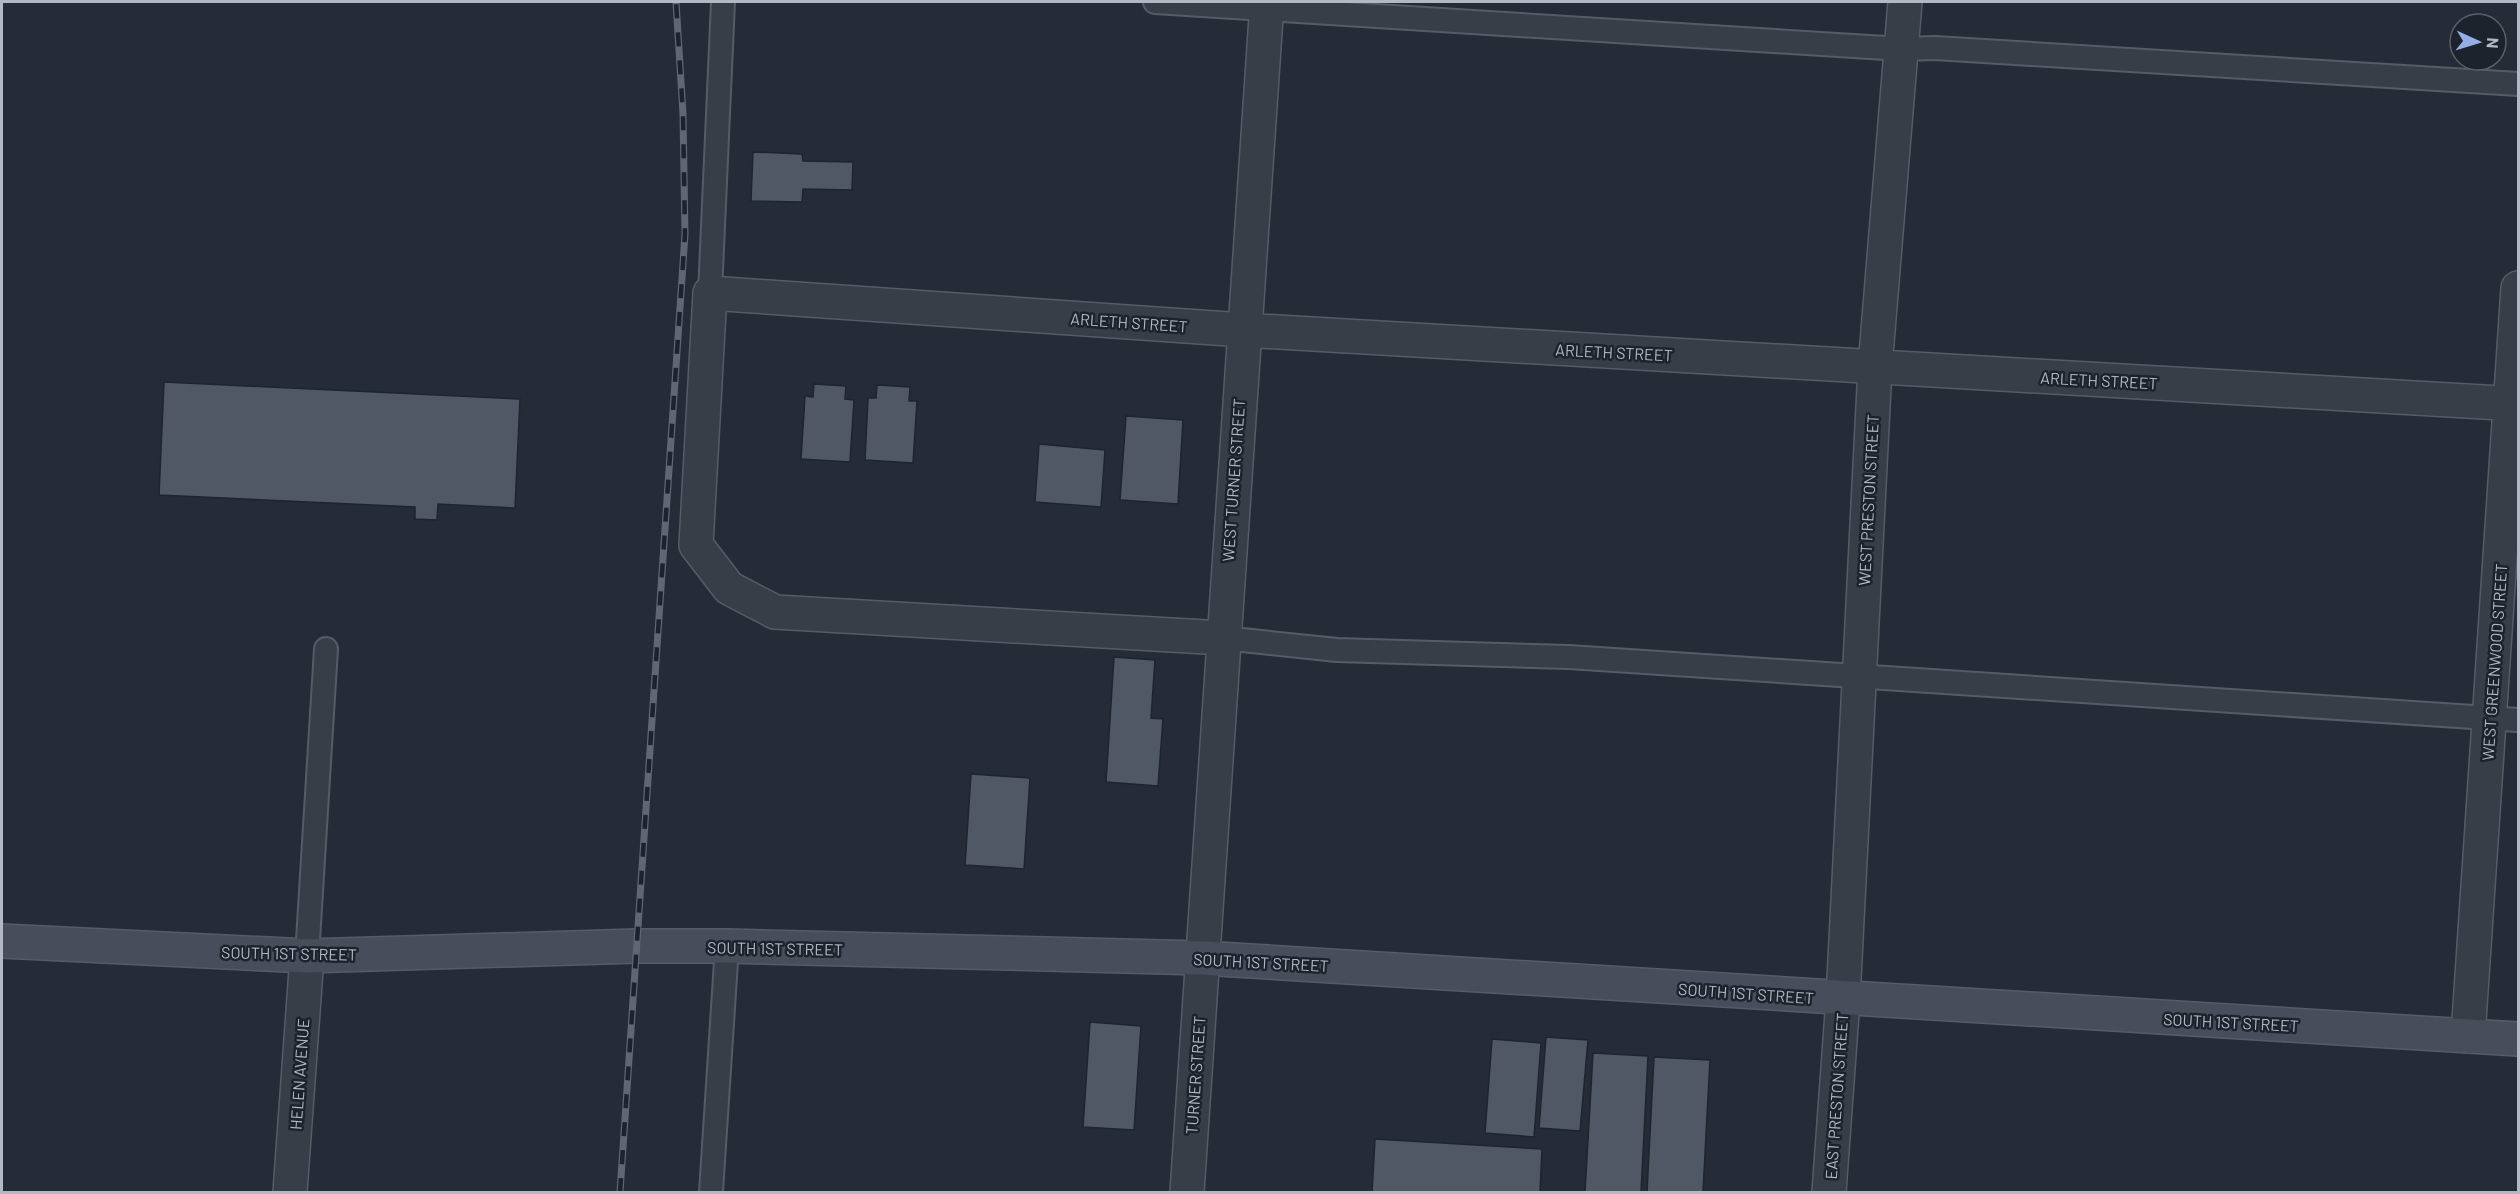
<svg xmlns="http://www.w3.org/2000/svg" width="2520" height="1194" font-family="Barlow,sans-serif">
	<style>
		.building { fill: #505765; stroke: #1f252f; stroke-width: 1.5 }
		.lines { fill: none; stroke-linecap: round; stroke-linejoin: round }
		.lane-casing { stroke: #565c66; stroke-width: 26 }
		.street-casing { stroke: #565c66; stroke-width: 36 }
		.secondary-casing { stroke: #565c66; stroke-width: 36 }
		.lane { stroke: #383e48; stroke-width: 22 }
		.street { stroke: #383e48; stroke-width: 33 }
		.secondary { stroke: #474d5a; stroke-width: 33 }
		.rail-casing { stroke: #5f6774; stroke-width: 7 }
		.rail { stroke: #1d232d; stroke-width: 4.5; stroke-dasharray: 14; stroke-linecap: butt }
		.labels { text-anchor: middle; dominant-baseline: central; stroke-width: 5; stroke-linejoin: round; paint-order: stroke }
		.street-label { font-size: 16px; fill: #b3b9c4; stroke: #1d232d }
	</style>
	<rect width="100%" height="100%" fill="#252c37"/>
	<path class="building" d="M753 152 802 154 803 161 853 162 852 190 803 189 802 202 751 201Z
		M164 382 520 399 515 508 438 504 437 520 415 519V507L159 495Z
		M814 384 846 386 845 399 854 400 850 462 801 459 805 396 813 397Z
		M877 385 910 387 909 401H917L913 463 865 460 868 398H876Z
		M1126 416 1183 420 1178 504 1120 500Z
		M1039 444 1105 450 1101 507 1035 502Z
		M1114 657 1155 660 1151 718 1163 719 1158 786 1106 782Z
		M971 774 1030 778 1024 869 965 865Z
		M1090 1022 1141 1026 1134 1130 1083 1127Z
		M1546 1037 1588 1040 1580 1131 1539 1128Z
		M1492 1039 1541 1043 1534 1137 1485 1133Z
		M1593 1053 1648 1056 1641 1192H1585Z
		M1654 1057 1710 1060 1703 1192H1647Z
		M1375 1139 1542 1149 1540 1192H1372Z"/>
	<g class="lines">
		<g class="lane-casing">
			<path id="lane" d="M1155 2 1901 49 1935 48 2518 84
				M710 293 723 2
				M1223 638 1337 650 1569 657 2518 720
				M307 956 326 649
				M711 1192 727 946"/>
		</g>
		<g class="street-casing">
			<path id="street" d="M1223 638 775 612 729 588 696 545 710 293 1243 330 2518 404
				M2468 1036 2518 288
				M290 1192 307 956
				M1187 1192 1267 2
				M1829 1192 1843 999 1875 367 1905 2"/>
		</g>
		<g class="secondary-casing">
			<path id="secondary" d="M2 941 307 956 636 946H727L1202 958 2518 1039"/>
		</g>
		<use href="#lane" class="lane"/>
		<use href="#street" class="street"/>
		<use href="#secondary" class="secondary"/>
		<g class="rail-casing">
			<path id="rail" d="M620 1192 685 234 683 114 676 2"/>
		</g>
		<use href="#rail" class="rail"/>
	</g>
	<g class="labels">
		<g class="street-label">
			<text transform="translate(1129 322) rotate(4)">ARLETH STREET</text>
			<text transform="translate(1614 352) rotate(3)">ARLETH STREET</text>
			<text transform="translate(2099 380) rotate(3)">ARLETH STREET</text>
			<text transform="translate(1233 480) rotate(-86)">WEST TURNER STREET</text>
			<text transform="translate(1868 500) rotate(-87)">WEST PRESTON STREET</text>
			<text transform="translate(2494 662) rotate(-86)">WEST GREENWOOD STREET</text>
			<text transform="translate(775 948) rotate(1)">SOUTH 1ST STREET</text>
			<text transform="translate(289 953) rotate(1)">SOUTH 1ST STREET</text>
			<text transform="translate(1261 962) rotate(3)">SOUTH 1ST STREET</text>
			<text transform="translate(1746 993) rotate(4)">SOUTH 1ST STREET</text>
			<text transform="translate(2231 1022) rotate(3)">SOUTH 1ST STREET</text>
			<text transform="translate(299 1074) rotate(-86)">HELEN AVENUE</text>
			<text transform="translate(1195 1075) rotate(-86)">TURNER STREET</text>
			<text transform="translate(1836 1096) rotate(-86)">EAST PRESTON STREET</text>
		</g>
	</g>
	<rect width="2520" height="1194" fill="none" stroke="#b3b9c4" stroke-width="6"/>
	<g transform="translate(2478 42) rotate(94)"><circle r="28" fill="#1d232d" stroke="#595f69" stroke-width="1.5"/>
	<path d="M0-4.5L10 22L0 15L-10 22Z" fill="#92afea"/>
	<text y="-9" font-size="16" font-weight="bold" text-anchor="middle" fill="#b3b9c4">N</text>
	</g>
</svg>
